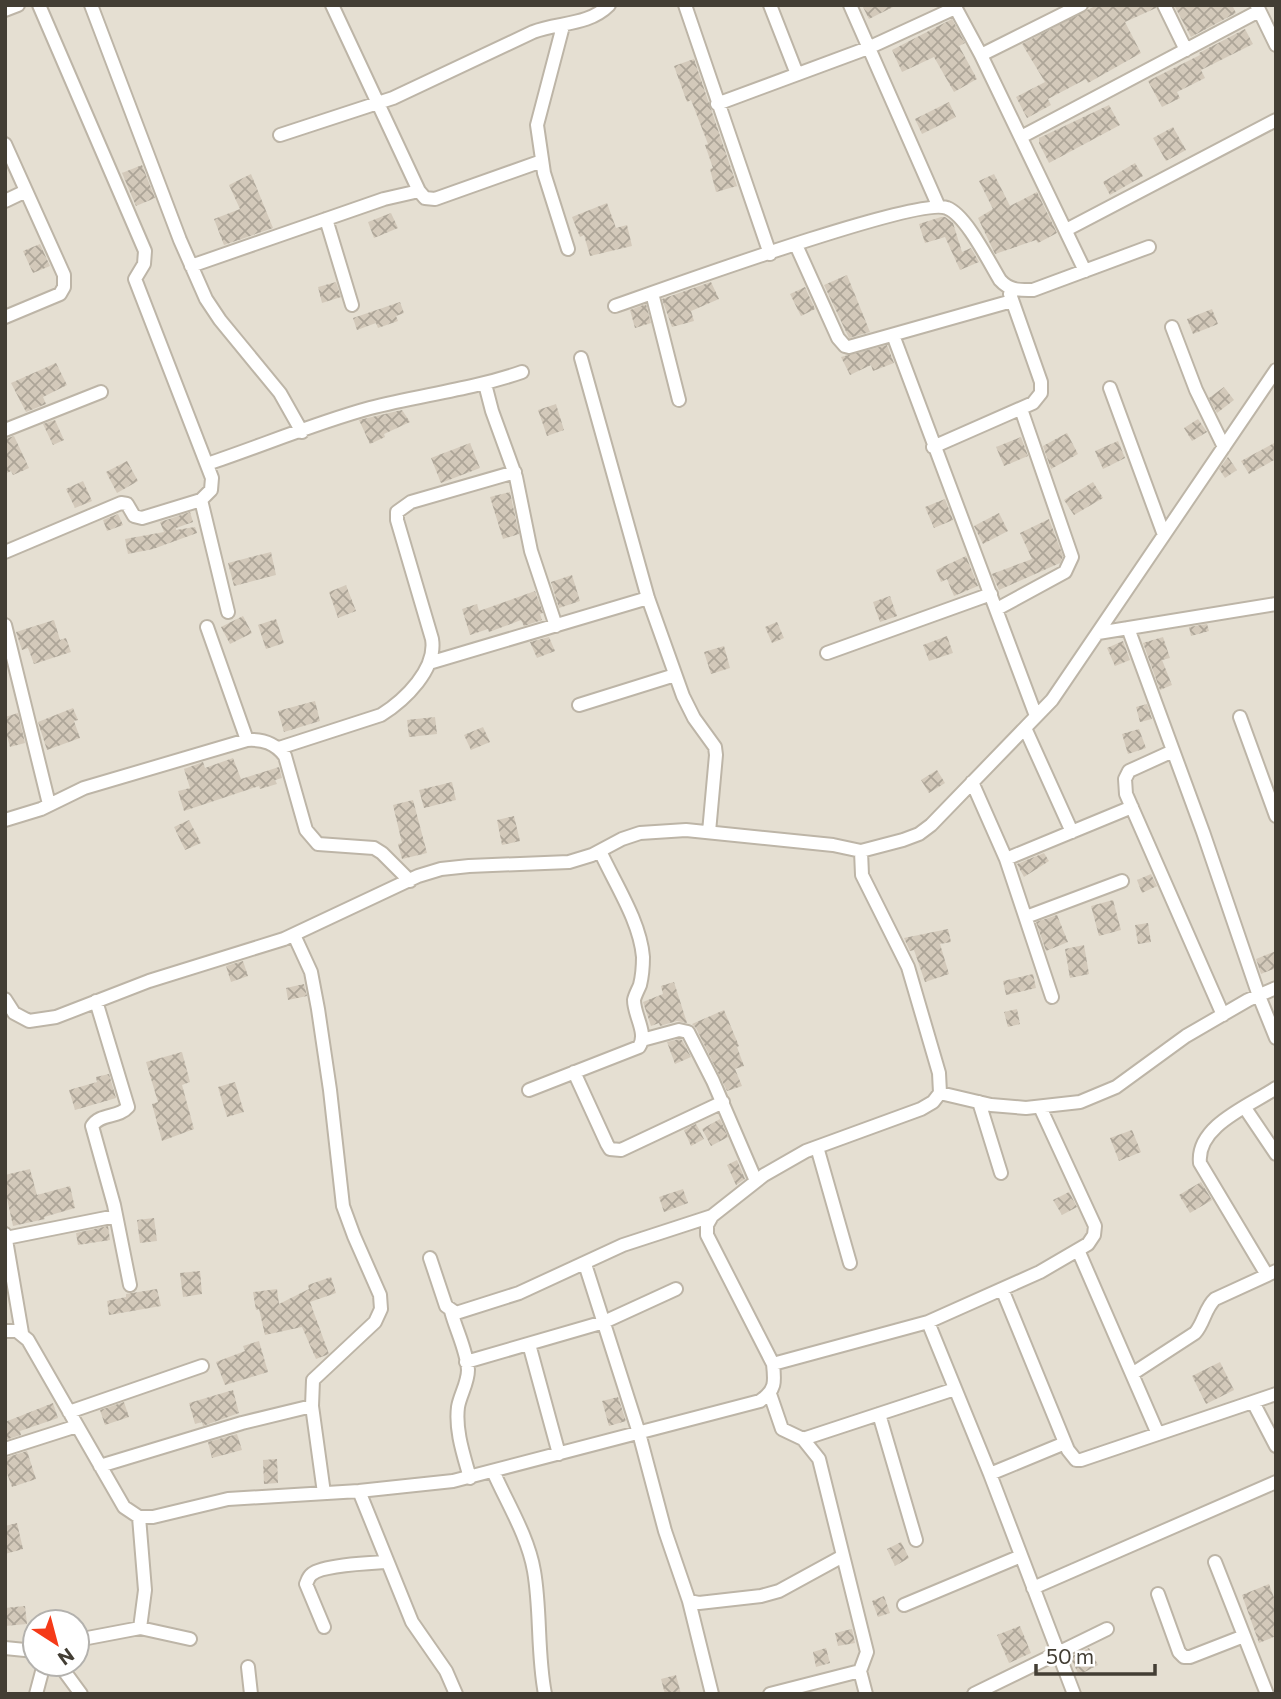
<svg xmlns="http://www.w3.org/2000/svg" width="1281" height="1699" font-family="Commissioner,sans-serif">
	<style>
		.residential { fill: #e5dfd2; fill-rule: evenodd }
		.building { fill: url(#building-cross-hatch) }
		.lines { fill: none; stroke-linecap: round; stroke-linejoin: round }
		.minor-casing { stroke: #bdb5a7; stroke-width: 16 }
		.minor { stroke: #fff; stroke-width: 12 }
	</style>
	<defs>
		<pattern id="building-cross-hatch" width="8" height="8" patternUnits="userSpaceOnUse" patternTransform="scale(1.75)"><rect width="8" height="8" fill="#d3c9ba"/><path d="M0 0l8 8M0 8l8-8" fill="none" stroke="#ada598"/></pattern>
	</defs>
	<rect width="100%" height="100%" fill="#f2eee4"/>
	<path class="residential" d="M5 5H1276V1694H5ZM35 1622H77V1664H35Z"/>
	<path class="building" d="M862 5H897L869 19Z
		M1097 5H1155L1156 8 1125 22 1141 53 1088 83 1086 79 1048 99 1051 105 1027 118 1016 97 1045 82 1022 44Z
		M1174 5H1232L1236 13 1191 37Z
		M952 19 965 43 959 46 977 79 954 92 934 57 902 72 892 50Z
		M1245 29 1253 44 1201 70 1205 78 1177 92 1180 98 1162 107 1148 81 1200 55 1199 53Z
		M694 59 737 186 716 192 710 169 713 168 705 145 708 144 691 100 687 102 674 66Z
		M949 102 956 117 922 134 915 119Z
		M1109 105 1120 125 1049 163 1039 143V138Z
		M1173 127 1186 150 1166 161 1153 138Z
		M1135 163 1143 176 1110 195 1103 182Z
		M142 165 155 198 136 206 122 173Z
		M251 174 273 228 224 245 214 219 240 209 229 185Z
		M994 174 1010 206 1037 192 1057 233 1038 243 1036 240 995 254 978 218 993 209 979 181Z
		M607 203 616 228 627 225 632 246 590 256 584 235 580 237 572 217Z
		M391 213 398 228 374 238 368 222Z
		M941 217H945L953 223 962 252 971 248 979 262 960 270 945 237 925 243 919 224Z
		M40 244 50 266 33 273 23 251Z
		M847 275 870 332 849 338 824 285Z
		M336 282 341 297 322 303 318 287Z
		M711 282 719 299 691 311 694 321 672 327 662 299Z
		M805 287 815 309 801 316 790 294Z
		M400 302 404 313 396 316 398 321 378 328 376 323 357 330 353 318Z
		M646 304 651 323 635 328 630 310Z
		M1212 309 1218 324 1193 334 1187 319Z
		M887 345 894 363 873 371 871 365 850 375 841 357Z
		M56 363 67 385 43 397 46 404 26 412 11 383Z
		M1224 387 1234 400 1217 413 1209 398Z
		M556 404 564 430 547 436 538 410Z
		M402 410 410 422 384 434 385 437 370 444 359 420Z
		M1198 419 1207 432 1192 441 1184 428Z
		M55 420 64 440 53 445 43 424Z
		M1067 433 1078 454 1051 469 1043 446Z
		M14 436 29 468 13 475 11 471 5 474V439Z
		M1021 437 1028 456 1004 466 996 447Z
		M1118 441 1125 458 1103 469 1095 451Z
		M1276 442V459L1249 474 1241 461Z
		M470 443 480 468 441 483 431 458Z
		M1228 457 1237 470 1225 478 1219 469Z
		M127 461 138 481 117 493 106 472Z
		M83 481 92 501 75 508 66 489Z
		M1093 482 1103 498 1074 515 1064 500Z
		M510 492 519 534 503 539 490 497Z
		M945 499 953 520 934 528 925 507Z
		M190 512 193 522 176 528V530L195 527 197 533 153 549 128 554 125 539 164 532 160 522Z
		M999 513 1008 531 983 544 974 526Z
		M118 514 123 525 107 531 103 520Z
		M1049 519 1063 556 1060 563 999 590 992 574 1032 559 1020 533Z
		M271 552 276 575 234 586 228 563Z
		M966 556 978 586 954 596 947 579 941 582 936 570Z
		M572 575 580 601 559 608 551 582Z
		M346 585 356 611 338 618 329 592Z
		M535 591 543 613 540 614 542 620 524 626 521 620 489 632 488 629 470 635 462 609 477 604 479 611Z
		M890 596 897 616 880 622 873 602Z
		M243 616 252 633 230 644 221 627Z
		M276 619 284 643 266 649 258 625Z
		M54 620 60 640 66 638 71 652 34 664 28 648 22 650 16 632Z
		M777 622 784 638 772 643 765 627Z
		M1207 624 1209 631 1191 636 1189 627Z
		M947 636 953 653 929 661 923 645Z
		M549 637 555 651 537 658 530 642Z
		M1163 637 1170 658 1162 660 1172 685 1160 690 1143 643Z
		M1123 641 1130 660 1115 666 1107 648Z
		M724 646 730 668 711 674 704 652Z
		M315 701 320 721 284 732 278 711Z
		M1147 704 1152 719 1140 722 1136 707Z
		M73 708 78 720 74 721 80 738 47 750 38 722Z
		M18 713 25 743 10 747 5 728V717Z
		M435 717 437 734 409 737 407 720Z
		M483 727 490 742 471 750 464 735Z
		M1139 729 1146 748 1128 754 1122 734Z
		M233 758 241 779 279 767 282 778 275 780 277 784 260 789 259 786 184 811 178 791 190 788 184 769 203 762 205 768Z
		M937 770 945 783 929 793 921 780Z
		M452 782 456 800 424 808 419 790Z
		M413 800 427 853 402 859 398 844 402 843 393 805Z
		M514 816 520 841 502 845 497 820Z
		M189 820 201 843 185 850 174 827Z
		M1044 853 1049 861 1024 877 1017 864Z
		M1151 874 1157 886 1142 893 1137 880Z
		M1113 900 1121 930 1099 936 1091 906Z
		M1057 915 1068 942 1046 951 1036 922Z
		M1148 923 1151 942 1138 944 1135 925Z
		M948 929 951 942 940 944 949 974 925 982 914 950 910 951 904 938Z
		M1084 945 1089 974 1070 978 1065 949Z
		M1276 951V968L1261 974 1256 959Z
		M243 961 248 976 231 982 226 966Z
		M1033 974 1036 988 1006 995 1003 981Z
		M674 982 687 1023 677 1021 660 1026 659 1023 651 1026 643 1002 663 994 661 986Z
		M304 984 307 996 288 1000 286 988Z
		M1017 1009 1020 1024 1008 1027 1004 1012Z
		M724 1010 739 1046 737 1047 744 1066 735 1069 742 1086 727 1091 696 1028 692 1024Z
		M679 1039 682 1040 691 1057 675 1064 667 1042Z
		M182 1052 190 1082 182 1085 194 1129 162 1141 152 1104 158 1102 146 1062Z
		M109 1074 116 1098 75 1110 69 1090 97 1082 96 1077Z
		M235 1082 244 1112 227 1117 218 1087Z
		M720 1119 728 1137 711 1146 702 1129Z
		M696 1124 704 1139 691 1146 684 1130Z
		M1132 1130 1141 1152 1119 1161 1110 1138Z
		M737 1160 745 1179 736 1185 727 1165Z
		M30 1169 37 1195 70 1186 75 1208 44 1217 45 1219 13 1226 5 1189V1175Z
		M1201 1182 1212 1200 1190 1213 1179 1195Z
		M683 1189 688 1203 664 1212 659 1197Z
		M1069 1192 1077 1207 1062 1215 1053 1200Z
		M154 1218 157 1241 140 1243 137 1220Z
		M108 1226 110 1240 78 1245 76 1233Z
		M200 1271 202 1294 183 1297 180 1273Z
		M331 1277 336 1293 310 1302 329 1354 316 1359 302 1327 265 1335 259 1309 256 1310 253 1292 277 1289 279 1304 309 1289 308 1285Z
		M157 1289 161 1306 109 1315 107 1301 126 1297V1294Z
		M259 1341 268 1372 225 1385 216 1362 245 1351 243 1346Z
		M1220 1362 1234 1390 1206 1404 1192 1376Z
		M233 1390 239 1413 203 1426 202 1422 195 1424 189 1403Z
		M618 1397 626 1421 609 1426 602 1401Z
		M124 1402 129 1417 105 1425 100 1410Z
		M53 1403 58 1418 20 1431 21 1435 5 1440V1422Z
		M237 1434 242 1450 212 1458 208 1442Z
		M27 1451 36 1479 12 1487 5 1468V1458Z
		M277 1459 278 1483 264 1484 263 1460Z
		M17 1523 23 1549 5 1554V1526Z
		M901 1542 909 1558 895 1566 887 1549Z
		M1269 1584 1276 1603V1636L1259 1643 1242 1595Z
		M884 1596 890 1613 878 1617 872 1601Z
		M25 1606 27 1624 5 1626V1608Z
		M1020 1626 1031 1653 1009 1663 997 1635Z
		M852 1629 855 1643 838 1646 835 1633Z
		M826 1648 830 1663 816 1667 813 1652Z
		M1089 1648 1098 1665 1079 1675 1070 1657Z
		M676 1675 681 1694H665L661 1679Z"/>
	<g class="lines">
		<g class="minor-casing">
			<path id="minor" d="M91 5 180 240 206 299 220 320 280 393 302 432
				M332 5 419 191 425 198 435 199 542 161
				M685 5 770 254
				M770 5 797 74
				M850 5 938 205
				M954 5 981 55 1085 271
				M1164 5 1186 50
				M1257 6 1276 45
				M5 10 18 5
				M563 26 537 125 544 173 568 249
				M981 55 1081 5
				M717 104 868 48 955 8
				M280 135 393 98 533 32C558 22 588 26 609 5
				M1021 137 1259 11
				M5 144 64 275V287L60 294 5 317
				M5 201 26 191
				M326 219 352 305
				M1066 230 1276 120
				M796 245 838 338 845 346 849 347 1012 301
				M191 266 384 199 419 191
				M652 293 679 400
				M615 306C661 290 919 196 947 208 966 215 989 262 1000 280 1010 291 1019 290 1033 290L1149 247
				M1172 327 1196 390 1224 447
				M893 335 1036 716
				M581 358 648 598 683 696 694 718 715 747 716 755 709 832
				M485 384 492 411 516 477 531 551 556 626
				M1110 388 1164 535
				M5 430 101 392
				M933 447 1033 403 1041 393V382L1010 294
				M207 464C261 446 315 423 370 408 421 395 473 389 522 372
				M201 500 228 612
				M5 552 121 503 127 504 134 516 142 518 201 500 211 490 212 478 135 279 144 264 145 251 39 5
				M997 609 1065 572 1072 557 1021 409
				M5 625 49 804
				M207 627 247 740
				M1128 628 1203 832 1259 996 1276 1038
				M1098 633 1276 604
				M827 653 991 594
				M429 663 648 598
				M579 705 675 675
				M1240 717 1276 816
				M1025 728 1072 832
				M279 748 381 715C405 700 437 669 432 639L397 520V512L411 502 515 472
				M1173 751 1129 771 1125 779 1126 794 1223 1015
				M972 782 1006 859 1052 997
				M5 820 41 809 84 788 247 740C263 739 275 743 285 756L306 830 318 844 374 848 382 853 410 881
				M1006 859 1132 807
				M1026 917 1122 881
				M294 935 311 972 318 1009 330 1090 343 1206 354 1236 380 1295 381 1309 375 1322 313 1380 312 1406 324 1493
				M5 999 14 1013 29 1021 56 1017 149 981 284 939 418 876 441 869 469 866 569 862 592 855 622 839 640 833 686 830 833 845 861 851 903 840 919 834 931 825 1052 700 1276 370
				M96 1001 128 1107C119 1118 100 1113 92 1126L114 1205 130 1285
				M642 1040 679 1030 688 1032 713 1081 756 1181
				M574 1072 607 1144 610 1149 621 1150 723 1102
				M529 1090 639 1047C648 1033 634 1016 634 1000 635 995 638 990 640 985 642 977 643 966 643 957 640 921 615 884 600 851
				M940 1093 991 1105 1026 1108 1080 1102 1116 1087 1186 1036 1248 1000 1276 988
				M979 1102 1001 1173
				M1245 1108 1276 1154
				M817 1147 850 1263
				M5 1234 22 1333
				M6 1238 116 1216
				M1078 1250 1158 1434
				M430 1258 446 1306 456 1313 519 1293 623 1245 712 1216
				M585 1264 639 1433 665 1531 689 1601 712 1694
				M1267 1275 1200 1163C1196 1126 1249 1106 1276 1088
				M1002 1289 1068 1450 1076 1460H1081L1276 1394
				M451 1311C456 1330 467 1351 468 1370 468 1383 460 1395 458 1407 455 1431 464 1456 470 1478
				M928 1322 990 1474 1074 1694
				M5 1331H17L28 1340 124 1507 139 1517H153L228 1499 359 1491 453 1481 760 1401C776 1390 775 1382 773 1364L707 1235V1225L712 1216 764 1175 806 1151 921 1109 933 1102 940 1093 939 1073 908 967 862 875 861 851
				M529 1344 559 1454
				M466 1362 604 1322 676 1289
				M773 1364 928 1322 1040 1272 1088 1244 1094 1235 1095 1226 1040 1107
				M1132 1374 1195 1333C1204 1323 1205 1308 1215 1299L1276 1271
				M770 1394 782 1429 803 1439 819 1459 867 1652 860 1671 770 1694
				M1253 1402 1276 1446
				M69 1412 202 1366
				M879 1414 916 1540
				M803 1439 955 1389
				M5 1449 77 1426
				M100 1466 242 1423 312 1406
				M493 1471C507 1503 528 1536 534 1571 541 1611 537 1653 545 1694
				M990 1474 1065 1443
				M359 1491 412 1622 446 1671 456 1694
				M139 1517 145 1590 140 1628
				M1215 1562 1267 1694
				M1033 1588 1276 1482
				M1158 1594 1179 1652 1184 1657H1190L1244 1636
				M689 1601 699 1603 761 1596 779 1591 843 1556
				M904 1605 1021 1556
				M324 1627 306 1584C308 1580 308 1577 312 1574 323 1565 370 1563 386 1562
				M77 1640 140 1628 190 1639
				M5 1648 35 1651
				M59 1664 81 1694
				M248 1667 251 1694
				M860 1671 866 1694
				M36 1694 44 1664
				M974 1694 1107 1629"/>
		</g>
		<use href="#minor" class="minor"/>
	</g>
	<rect width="1281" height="1699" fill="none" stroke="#433e34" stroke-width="14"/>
	<g transform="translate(56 1643) rotate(144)"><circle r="33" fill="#ffffff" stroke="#b4b2ae" stroke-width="2"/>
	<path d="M0-5L12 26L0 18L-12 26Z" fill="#f53a18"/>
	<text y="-10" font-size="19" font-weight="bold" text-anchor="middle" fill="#433e34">N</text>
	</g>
	<path d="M1036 1664v10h119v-10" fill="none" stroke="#433e34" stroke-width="3.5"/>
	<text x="1046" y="1664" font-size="21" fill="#433e34" stroke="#ffffff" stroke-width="5" paint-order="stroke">50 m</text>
</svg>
